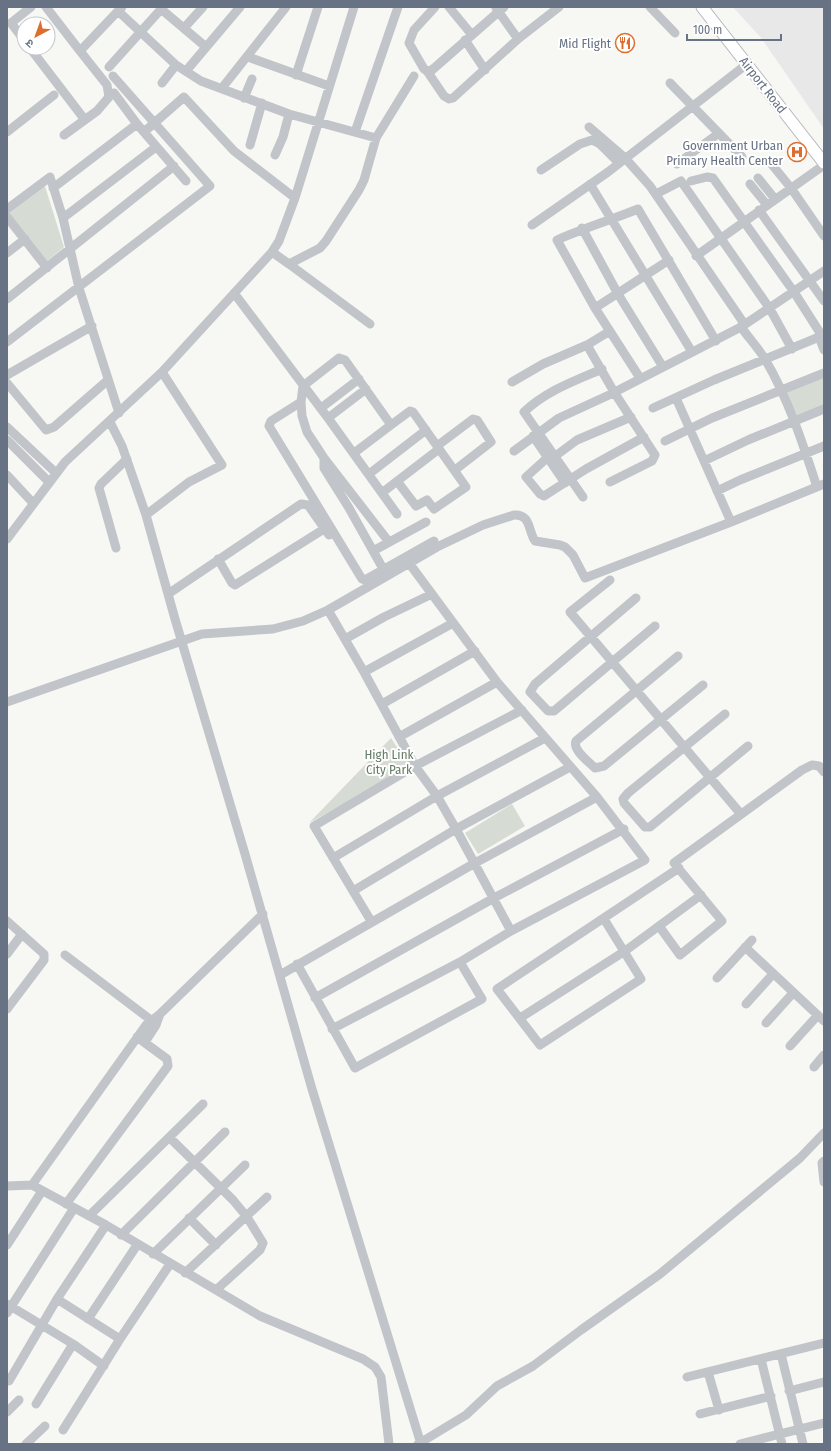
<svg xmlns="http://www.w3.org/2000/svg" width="831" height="1451" font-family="'Fira Sans Condensed','Noto Sans Devanagari',sans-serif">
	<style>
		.built { fill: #e8e8e8 }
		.green { fill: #d6dcd4 }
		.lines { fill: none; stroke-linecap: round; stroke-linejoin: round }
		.major-casing { stroke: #b4b7bc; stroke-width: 13 }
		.minor { stroke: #c1c4c8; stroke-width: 9 }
		.major { stroke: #fff; stroke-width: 11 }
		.labels { text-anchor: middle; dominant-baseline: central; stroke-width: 4; stroke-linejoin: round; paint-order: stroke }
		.poi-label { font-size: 13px; fill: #677384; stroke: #fff; text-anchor: end }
		.street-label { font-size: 13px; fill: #677384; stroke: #fff }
		.park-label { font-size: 13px; fill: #677c66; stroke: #fff }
	</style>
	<rect width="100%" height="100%" fill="#f7f7f4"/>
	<path class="built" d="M733 7H824V129L762 39Z"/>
	<path class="green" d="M44 183 64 247 45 263 7 211Z
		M824 375V406L795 419 783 393Z
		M391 738 410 767 309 823Z
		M512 804 525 826 478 854 465 833Z"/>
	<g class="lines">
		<g class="major-casing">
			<path id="major" d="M702 7 824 163"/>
		</g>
		<path class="minor" d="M46 7 80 51
			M122 7 118 11 176 65 201 81 289 114 376 138
			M435 7 414 30 409 43 424 69 427 71 432 70 504 7
			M449 7 472 35
			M650 7 675 33
			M496 8 518 39 559 7
			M161 9 206 47
			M184 28 203 7
			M24 40 11 23 31 7
			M465 40 485 70
			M30 48 85 120
			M248 57 329 86
			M109 67 163 7
			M186 71 240 7
			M427 71 444 96 449 99 453 98 518 39
			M296 75 318 7
			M162 83 176 65
			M670 83 742 157
			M222 88 286 7
			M114 93 137 124 186 181
			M244 98 252 79
			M589 127 625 158 650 186 743 322 741 327C749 338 758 348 765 359 788 398 803 444 817 487
			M7 132 54 95
			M144 132 184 97 234 151 295 198
			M355 132 398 7
			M64 135 97 111 109 97 107 85 80 51 118 11
			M250 145 262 103
			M275 155 283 137 289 114
			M769 161 791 188 824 236
			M677 164 719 133
			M541 170 580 144 592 140 600 144 619 163
			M758 178 775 199
			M691 181 707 177 713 178 794 292 822 336
			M590 184 692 352
			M750 184 767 205
			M53 188 137 124
			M656 194 681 181 770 309 792 349
			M7 209 50 177 63 218 79 288 119 413
			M759 210 824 301
			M7 217 47 268
			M63 218 156 147
			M532 225 608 172 747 64
			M582 228 618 294 663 367
			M272 252 289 264 320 248 326 241 359 190 364 180 376 138 414 76
			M7 253 25 239
			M696 256 824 165
			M289 264 370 324
			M234 293 328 418 397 514
			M7 299 174 166
			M595 308 669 260
			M819 337 824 350
			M7 342 210 186 113 76
			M587 345 610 331
			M7 375 92 326
			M640 378 595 308 557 240C584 228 611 220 638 209L716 341
			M512 382 543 364 587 345 614 392 655 455 652 461 610 482
			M7 383 46 430 54 427 108 380
			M676 398 704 461 748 440 824 409
			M301 402 271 421 269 426 362 579 365 580 434 541
			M321 408 359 379
			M653 408 714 380 824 335
			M328 418 366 389
			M110 422 122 446 146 515 175 619 245 854 312 1089 421 1444
			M7 427 56 473
			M533 436 565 483
			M7 440 49 482
			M665 441 712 418 824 373
			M437 446 473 419 477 420 491 442 455 470
			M514 451 559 418 609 395 741 327 824 271
			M354 453 391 425
			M554 457 577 440 631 417
			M324 458V468L349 508 386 574
			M547 458 526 477 540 494 544 496 586 469 644 437
			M704 461 731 522
			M369 474 426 430
			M7 475 33 503
			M717 491 740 480 824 446
			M383 492 439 449
			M583 497 524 412C546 391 574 381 602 369
			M146 515 189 482 222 465 162 372
			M7 539 65 462 162 372 272 252 279 241 295 198 354 7
			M389 542 324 458 307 432 302 416 301 402 303 386 339 358 345 360 391 425 410 411 413 412 466 487 434 509 427 500 416 506 397 481
			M116 548 99 488 101 484 127 459
			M373 551 426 522
			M218 559 232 583 235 585 324 529
			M610 580 570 612 740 813
			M168 594 301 504 308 505 329 535
			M636 598 535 684 530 692 548 711H554L655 626
			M328 610 364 672 415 766 437 796 456 829 511 931
			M345 639 384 617 432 594
			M678 656 576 741C572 750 589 762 595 768L604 766 703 685
			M364 672 453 623
			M7 702 202 634 273 629 303 621 328 610 437 547 483 525 514 515C531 514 528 531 535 541L560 545 565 547 573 555 585 578 731 522 824 484
			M382 704 475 651
			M725 714 628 793 623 799 624 803 645 827H650L748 746
			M399 737 497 682
			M333 858 437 796 545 738
			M353 891 456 829 570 767
			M604 919 641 979 540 1045 497 989 679 868
			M7 921 44 954V960L7 1009
			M371 921 314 826 415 766 522 710
			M659 926 680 955 722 921 674 863 802 770 812 765 819 766 824 772
			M745 947 824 1021
			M7 954 22 934
			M65 955 151 1020
			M297 964 355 1068 482 999 460 962
			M280 975 475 863 597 797
			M717 978 752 940
			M315 998 494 898 624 829
			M746 1004 773 974
			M520 1018 625 951 701 895
			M766 1023 793 993
			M332 1029 460 962 511 931 645 860 597 797 497 682 409 563
			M145 1042 156 1025 160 1014
			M790 1046 818 1015
			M814 1067 824 1055
			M170 1138 233 1200 247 1217 263 1243 260 1250 216 1290
			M824 1161 822 1163 824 1182
			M32 1185 146 1025 160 1014 263 914
			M7 1186 32 1185 106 1225 260 1316 363 1359 375 1367 381 1377 389 1444
			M66 1204 168 1066 167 1059 137 1037
			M89 1216 203 1104
			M189 1218 216 1245
			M121 1235 225 1132
			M7 1245 42 1191
			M153 1254 245 1165
			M185 1273 267 1197
			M57 1299 120 1339
			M7 1304 73 1344 104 1366
			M7 1313 74 1208
			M88 1319 137 1245
			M781 1354 803 1444
			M761 1359 782 1444
			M708 1372 719 1410
			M687 1377 824 1343
			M9 1381 57 1299 106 1225
			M789 1391 824 1382
			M36 1404 73 1344
			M7 1412 19 1400
			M700 1414 771 1396
			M63 1430 120 1339 170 1264
			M26 1444 45 1426
			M418 1444 466 1415 497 1386 533 1366 581 1330 660 1274 800 1158 824 1133
			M740 1444 824 1423"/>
		<use href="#major" class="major"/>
	</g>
	<defs>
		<g id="restaurant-ring" transform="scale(1)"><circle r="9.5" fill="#fff" stroke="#dd6f2e" stroke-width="1.5"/><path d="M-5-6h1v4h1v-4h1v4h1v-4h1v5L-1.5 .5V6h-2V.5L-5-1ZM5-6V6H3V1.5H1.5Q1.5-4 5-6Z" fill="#dd6f2e"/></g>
		<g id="hospital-ring" transform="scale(1)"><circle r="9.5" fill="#fff" stroke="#dd6f2e" stroke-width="1.5"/><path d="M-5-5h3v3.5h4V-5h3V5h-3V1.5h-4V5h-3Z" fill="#dd6f2e"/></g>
	</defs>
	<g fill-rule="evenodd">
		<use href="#restaurant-ring" x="625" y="43"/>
		<use href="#hospital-ring" x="797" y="152"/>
	</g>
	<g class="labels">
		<g class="poi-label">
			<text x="611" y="43">Mid Flight</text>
			<text x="783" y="145">Government Urban<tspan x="783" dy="15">Primary Health Center</tspan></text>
		</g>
		<g class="street-label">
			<text transform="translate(763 85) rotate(52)">Airport Road</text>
		</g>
		<g class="park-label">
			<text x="389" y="754">High Link<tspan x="389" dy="15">City Park</tspan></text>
		</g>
	</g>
	<rect width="831" height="1451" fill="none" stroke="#677384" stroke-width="16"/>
	<g transform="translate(36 36) rotate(221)"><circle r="19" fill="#ffffff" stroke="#c2c7ce"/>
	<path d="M0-3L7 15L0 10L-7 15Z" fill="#dd6f2e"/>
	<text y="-6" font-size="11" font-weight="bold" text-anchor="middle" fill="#677384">उ</text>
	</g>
	<path d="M687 34v6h94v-6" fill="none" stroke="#677384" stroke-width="2"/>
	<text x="693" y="34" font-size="12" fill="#677384" stroke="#ffffff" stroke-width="3" paint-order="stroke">100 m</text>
</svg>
